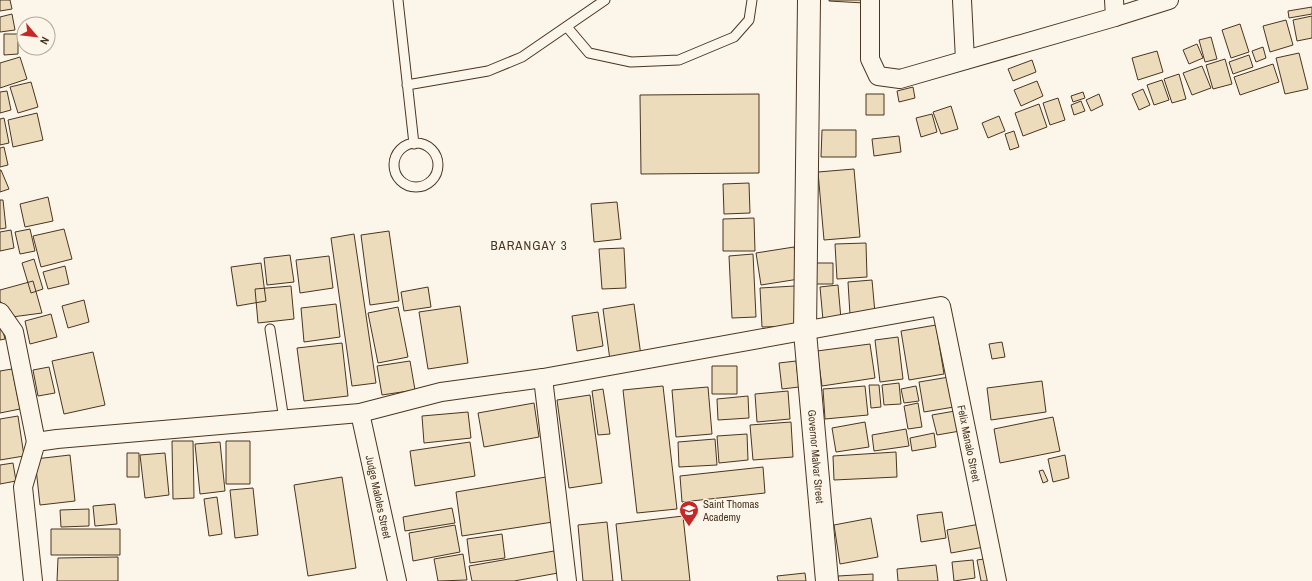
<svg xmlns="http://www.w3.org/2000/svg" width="1312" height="581" font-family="'Archivo Narrow',sans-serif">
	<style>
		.building { fill: #ecdcbc; stroke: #4a3520 }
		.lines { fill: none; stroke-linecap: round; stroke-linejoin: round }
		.service-casing { stroke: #4a3520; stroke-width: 11 }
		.minor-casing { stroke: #4a3520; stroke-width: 20 }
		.secondary-casing { stroke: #4a3520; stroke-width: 24 }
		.service { stroke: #fbf6e9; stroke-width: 9 }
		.minor { stroke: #fbf6e9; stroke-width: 18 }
		.secondary { stroke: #fbf6e9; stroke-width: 22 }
		.labels { text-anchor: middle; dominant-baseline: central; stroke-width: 3; stroke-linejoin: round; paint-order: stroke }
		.street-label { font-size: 11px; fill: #4a3520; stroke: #fbf6e9 }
		.poi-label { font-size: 11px; fill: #4a3520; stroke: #fbf6e9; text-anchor: start }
		.quarter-label { font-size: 13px; letter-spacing: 1px; fill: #4a3520; stroke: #fbf6e9 }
	</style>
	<rect width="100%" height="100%" fill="#fbf6e9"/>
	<path class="building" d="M0 0H10L12 9 0 11Z
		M829 0H864V3L829 1Z
		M1312 7V14L1289 18 1288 11Z
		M12 14 15 30 0 32V17Z
		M1312 16V38L1297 41 1293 20Z
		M1286 20 1293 45 1270 52 1263 26Z
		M1240 24 1249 52 1231 58 1222 30Z
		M4 34H18V54L4 55Z
		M1211 37 1217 59 1205 62 1199 40Z
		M1197 44 1203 58 1189 64 1183 50Z
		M1263 47 1266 58 1256 62 1252 51Z
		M1157 51 1163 72 1138 80 1132 58Z
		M1299 53 1308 89 1285 94 1276 58Z
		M1249 55 1253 67 1233 74 1229 62Z
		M20 57 27 79 0 88V63Z
		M1225 59 1232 84 1213 89 1206 65Z
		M1032 60 1036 72 1013 81 1008 69Z
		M1273 64 1279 82 1240 95 1234 77Z
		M1202 66 1211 88 1192 95 1183 73Z
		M1179 74 1186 99 1172 103 1164 79Z
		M1162 80 1169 100 1154 105 1147 85Z
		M1037 81 1043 96 1021 106 1014 90Z
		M31 82 38 107 18 113 10 87Z
		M913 87 915 98 899 102 897 91Z
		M1143 89 1150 105 1139 110 1132 94Z
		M7 91 11 110 0 113V92Z
		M1083 92 1085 98 1073 102 1071 96Z
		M759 94V173L641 174 640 95Z
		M866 94H884V115H866Z
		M1099 94 1103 105 1091 111 1086 100Z
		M1058 98 1065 120 1050 125 1043 103Z
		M1081 101 1085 111 1074 115 1071 105Z
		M1039 104 1047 127 1023 136 1015 113Z
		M951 106 958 129 941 134 933 112Z
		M37 113 43 140 13 147 8 120Z
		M932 114 937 132 921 137 916 118Z
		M999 116 1005 131 988 138 982 123Z
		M4 118 9 143 0 145V119Z
		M822 130H856V157H821Z
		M1014 131 1019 147 1010 150 1005 134Z
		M899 136 901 152 874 156 872 139Z
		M4 147 8 165 0 167V148Z
		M854 169 860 237 824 240 818 172Z
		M0 170H1L9 189 0 192Z
		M749 183 750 213 724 214 723 184Z
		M48 197 53 221 25 227 20 204Z
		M0 200H3L6 228 0 229Z
		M617 202 621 239 594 242 591 204Z
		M754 218 755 251H723V219Z
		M30 229 35 251 20 254 15 232Z
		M64 229 72 259 41 267 33 236Z
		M11 230 14 248 0 251V232Z
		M389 231 399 301 370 305 361 235Z
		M354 234 376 383 352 386 331 238Z
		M866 243 867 277 837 279 835 244Z
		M794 247 799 279 761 285 756 253Z
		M624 248 626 288 602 289 599 249Z
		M753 254 756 317 732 318 729 256Z
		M290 255 294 282 267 285 264 258Z
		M329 256 333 288 300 293 296 260Z
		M34 259 43 289 31 293 22 263Z
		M261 263 266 301 237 306 231 267Z
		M816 263H833V284H816Z
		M65 266 69 284 48 289 43 272Z
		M872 280 875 313 850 315 848 282Z
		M33 281 42 313 12 317 0 301V290Z
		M838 285 841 319 823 320 820 287Z
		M291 286 294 319 258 323 255 289Z
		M795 286 796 326 762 327 760 288Z
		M428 287 431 307 404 311 401 292Z
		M84 300 89 322 68 328 62 306Z
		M336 304 340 337 304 342 301 308Z
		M634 304 641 356 610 360 603 309Z
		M460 306 468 363 428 369 419 312Z
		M398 307 408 357 378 363 368 313Z
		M598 312 603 346 577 351 572 316Z
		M51 314 57 337 30 344 25 321Z
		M0 320 5 339 0 340Z
		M936 325 944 374 909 380 901 331Z
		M898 337 903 379 880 382 875 340Z
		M1002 342 1005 357 992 359 989 344Z
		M342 343 348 396 304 401 297 348Z
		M870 344 875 378 822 386 817 351Z
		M93 352 105 405 64 414 52 361Z
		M410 361 415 390 382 395 377 366Z
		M796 361 799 387 782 389 779 363Z
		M712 366H737V394H712Z
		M49 367 55 393 38 396 33 370Z
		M12 369 20 409 0 413V371Z
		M949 377 954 407 924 412 919 382Z
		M1042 381 1046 412 991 420 987 388Z
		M899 383 901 404 884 405 882 385Z
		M869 385H879L881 407 871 408Z
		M663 386 677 509 637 513 623 390Z
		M865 386 868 415 825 419 823 389Z
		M916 386 919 401 904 403 901 389Z
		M708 387 712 434 676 437 672 390Z
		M603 389 610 434 598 435 592 391Z
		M788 391 790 419 757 422 755 394Z
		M590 395 602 483 569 488 557 400Z
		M748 396 749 418 718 420 717 399Z
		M534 403 539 437 484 447 478 413Z
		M918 403 922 427 908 429 904 406Z
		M955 411 960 431 937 435 932 415Z
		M468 412 471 438 424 443 422 416Z
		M18 416 24 456 0 460V419Z
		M1053 417 1060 451 1000 463 994 429Z
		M791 422 793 457 753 460 750 425Z
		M865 422 869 447 836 452 832 428Z
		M906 429 909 446 874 451 872 435Z
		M934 433 936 447 912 451 910 438Z
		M747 434 748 460 719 463 717 436Z
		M715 439 717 465 679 467 678 442Z
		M172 441H193L194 498 173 499Z
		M226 441H250V484H226Z
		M220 442 225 491 200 494 195 444Z
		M470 442 475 476 415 486 410 451Z
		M896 452 897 477 834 480 833 456Z
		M127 453H139V477H127Z
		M165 453 169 495 145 498 140 455Z
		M70 455 75 501 40 505 35 459Z
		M1065 455 1069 478 1053 482 1048 459Z
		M13 463 16 481 0 484V465Z
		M763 467 765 493 682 502 680 476Z
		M1043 470 1048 481 1043 483 1039 471Z
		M342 477 356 568 308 576 294 485Z
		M546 477 553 522 462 536 456 492Z
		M253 488 258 535 235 538 230 490Z
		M217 497 222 534 209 536 204 499Z
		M115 504 117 524 95 526 93 506Z
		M452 508 455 523 405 531 403 517Z
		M89 509V526L61 527 60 510Z
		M942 512 946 538 921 542 917 515Z
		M683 516 690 581H622L616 524Z
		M871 518 878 557 840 564 834 525Z
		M607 522 613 581H583L578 525Z
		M980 524 984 547 951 553 947 530Z
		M455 525 460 552 413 561 409 533Z
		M51 529H120V555H51Z
		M502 534 505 558 470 563 467 539Z
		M554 551 558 573 514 581H472L469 566Z
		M463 554 467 580 438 581 434 559Z
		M118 557V581H57L58 558Z
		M991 558 996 581H981L977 560Z
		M973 560 975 578 954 581 952 562Z
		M936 565 938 581H898L897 569Z
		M805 573 806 581H778L777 576Z
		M873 574V581H838V576Z"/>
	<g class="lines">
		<g class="service-casing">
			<path id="service" d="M398 0 414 144
				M567 27 589 53 631 62 679 60 734 37 749 20 752 0
				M407 85 488 71 522 57 605 0
				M394 165a22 22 0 1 1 44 0a22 22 0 1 1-44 0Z
				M270 329 284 420"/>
		</g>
		<g class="minor-casing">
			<g id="minor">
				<path d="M870 0V59L878 76 900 79 1115 17 1169 0"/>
				<path d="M962 0 965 60"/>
				<path d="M1114 0 1115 17"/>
				<path d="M0 312 14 332 36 442"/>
				<path d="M543 378 567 581"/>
				<path id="s1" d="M360 413 397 581"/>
				<path id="s2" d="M33 581 23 487 36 442 57 439 360 413 441 392 543 378 941 306 997 581"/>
			</g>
		</g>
		<g class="secondary-casing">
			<g id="secondary">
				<path id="s3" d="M809 0 805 332 827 581"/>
			</g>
		</g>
		<use href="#service" class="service"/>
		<use href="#minor" class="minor"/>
		<use href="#secondary" class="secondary"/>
	</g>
	<defs>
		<g id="school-pin" transform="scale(1)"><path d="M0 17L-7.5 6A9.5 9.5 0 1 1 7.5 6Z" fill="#c62828" stroke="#fbf6e9"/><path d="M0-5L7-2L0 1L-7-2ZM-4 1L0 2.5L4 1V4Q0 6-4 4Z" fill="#fff"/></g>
	</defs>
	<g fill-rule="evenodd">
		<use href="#school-pin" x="689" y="510"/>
	</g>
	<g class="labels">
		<g class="street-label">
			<text stroke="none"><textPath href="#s2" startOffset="1198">Felix Manalo Street</textPath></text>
			<text stroke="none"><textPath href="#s3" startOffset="457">Governor Malvar Street</textPath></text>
			<text stroke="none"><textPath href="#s1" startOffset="86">Judge Maloles Street</textPath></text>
		</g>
		<g class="poi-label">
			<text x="703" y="504">Saint Thomas<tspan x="703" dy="13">Academy</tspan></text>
		</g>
		<g class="quarter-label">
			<text x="529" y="245">BARANGAY 3</text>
		</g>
	</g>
	<g transform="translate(36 36) rotate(118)"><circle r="19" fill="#fbf6e9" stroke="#b4a999"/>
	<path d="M0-3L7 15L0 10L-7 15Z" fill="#c62828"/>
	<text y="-6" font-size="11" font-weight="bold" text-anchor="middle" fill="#4a3520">N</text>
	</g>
</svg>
